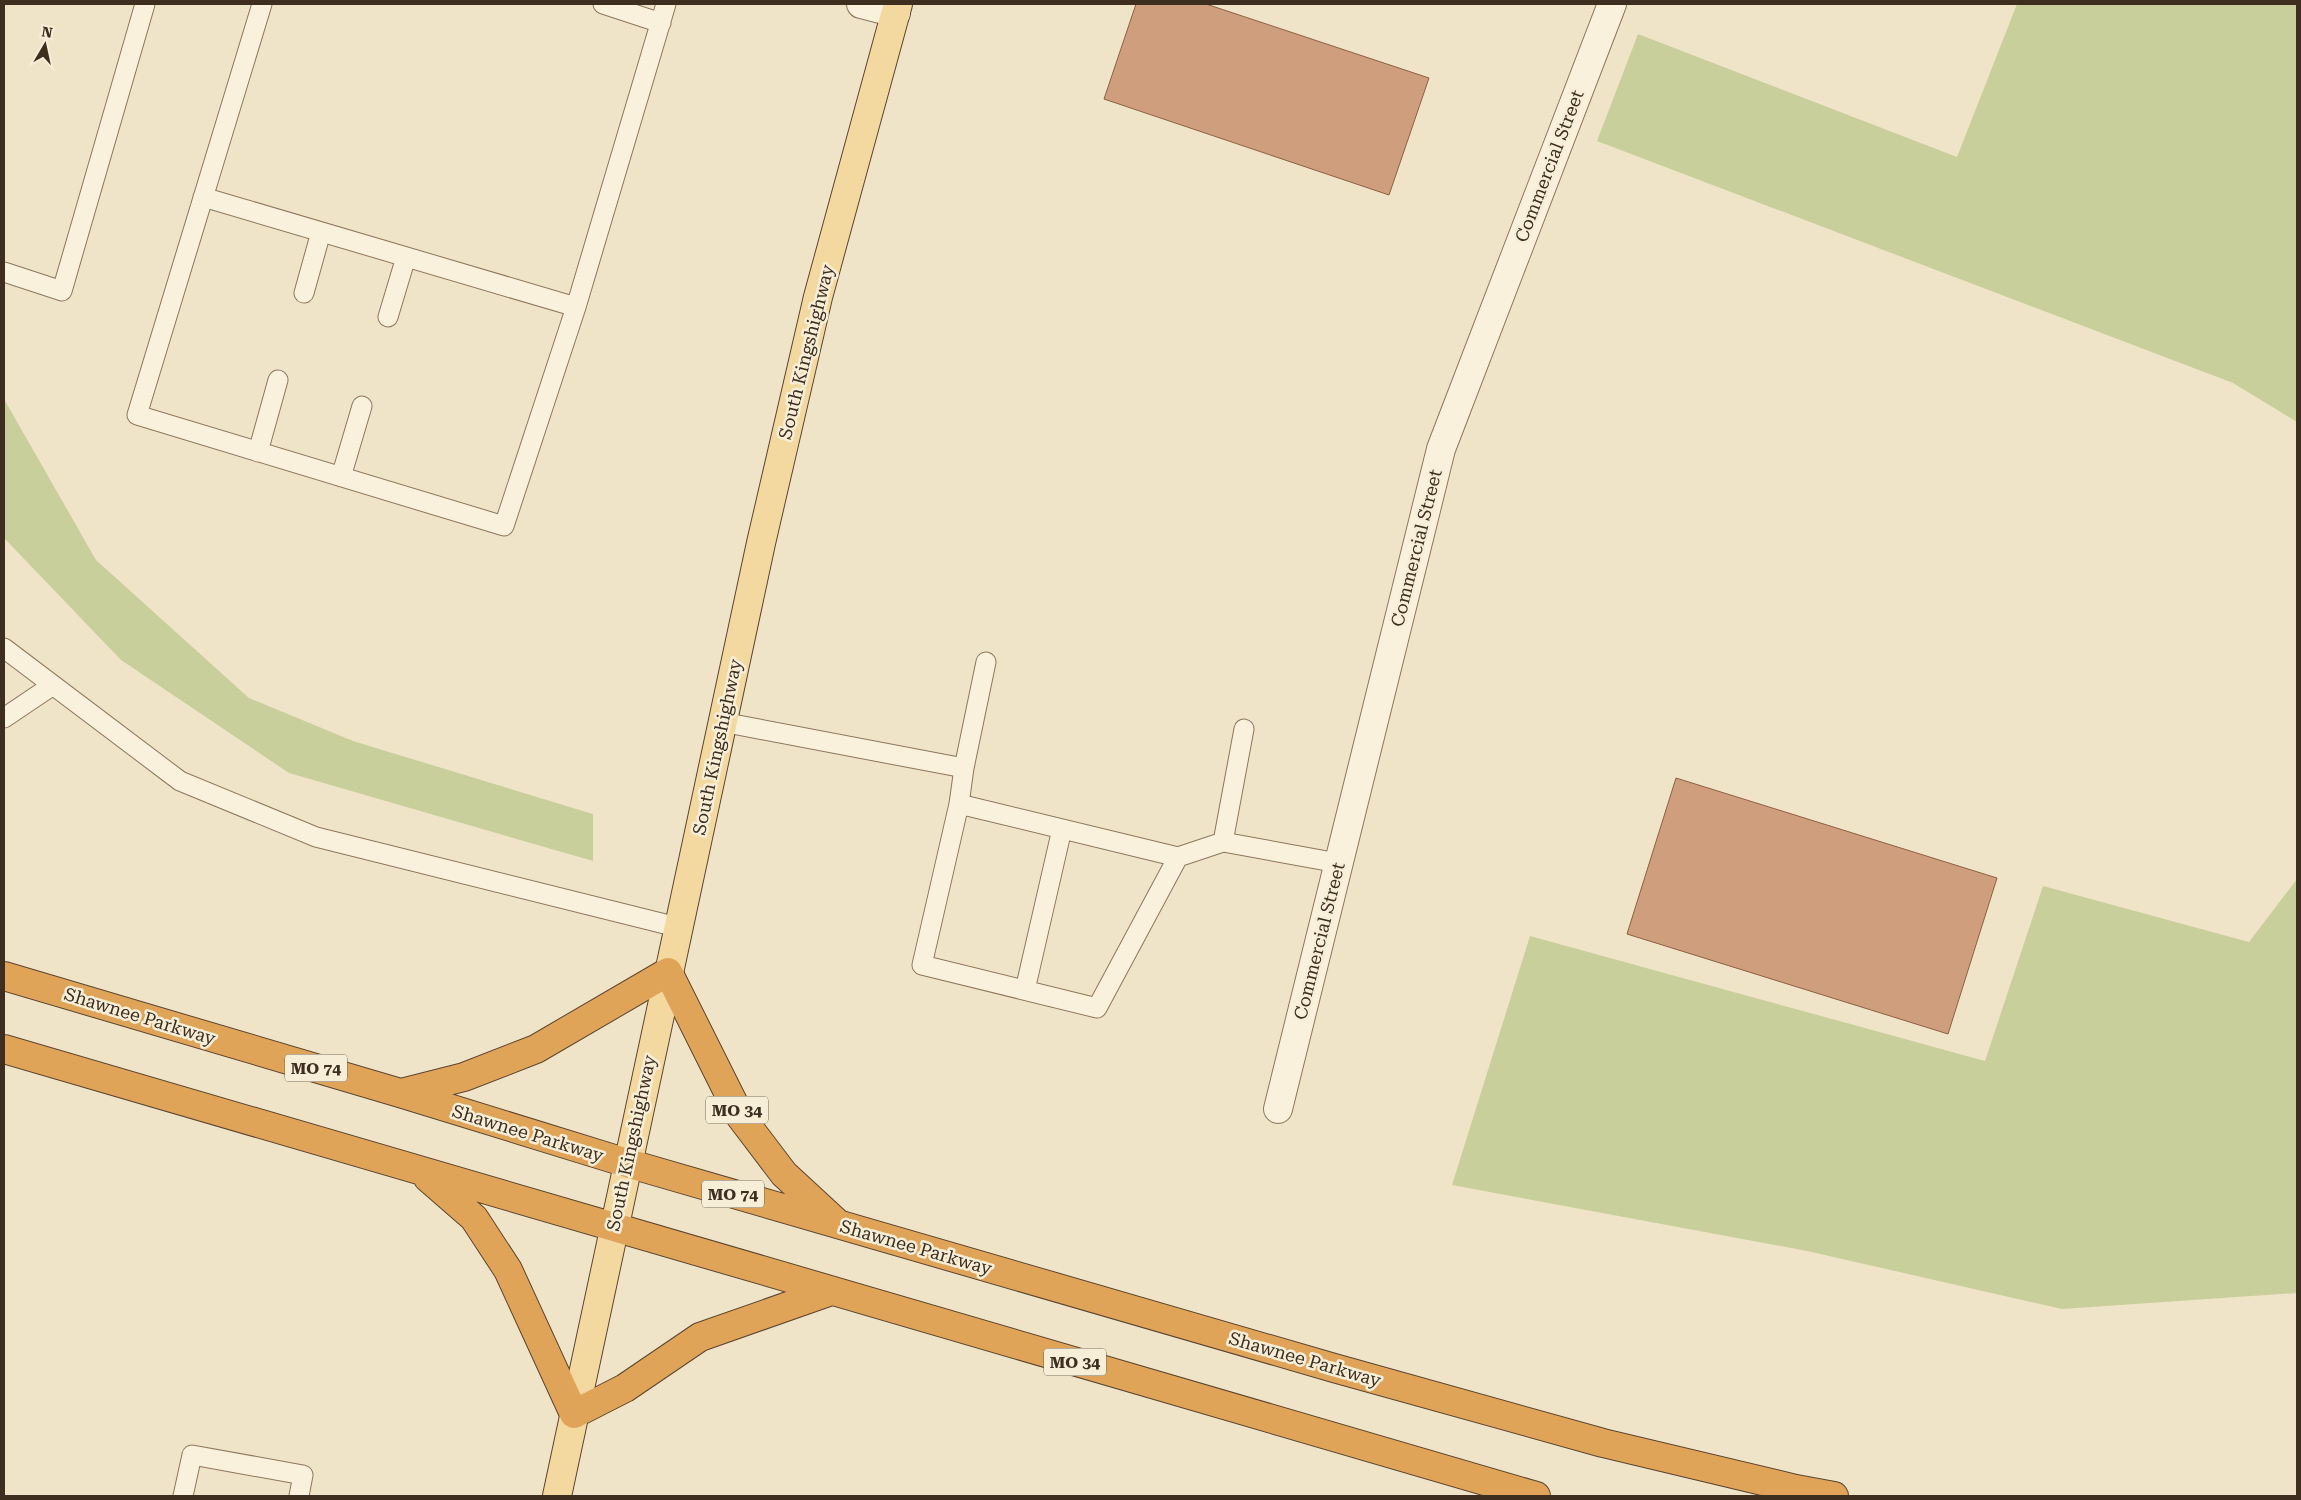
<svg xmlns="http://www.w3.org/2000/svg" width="2301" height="1500" font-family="'Roboto Serif',serif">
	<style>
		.green { fill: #c9cf9b }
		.building { fill: #cf9f7d; stroke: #8d5f41 }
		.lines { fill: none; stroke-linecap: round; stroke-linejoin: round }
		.lane-casing { stroke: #8d765c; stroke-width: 21 }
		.street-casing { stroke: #8d765c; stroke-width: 30 }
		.primary-casing { stroke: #5b4430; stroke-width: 30 }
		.highway-casing { stroke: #5b4430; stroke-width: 30 }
		.lane { stroke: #faf1dc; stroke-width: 19 }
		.street { stroke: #faf1dc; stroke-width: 28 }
		.primary { stroke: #f3d9a0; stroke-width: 28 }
		.highway { stroke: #e0a458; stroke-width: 28 }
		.labels { text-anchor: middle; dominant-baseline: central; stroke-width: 5; stroke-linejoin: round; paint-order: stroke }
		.shield { fill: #f7eed8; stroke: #756857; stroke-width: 1 }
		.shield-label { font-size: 16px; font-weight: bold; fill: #3d2e20 }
		.street-label { font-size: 18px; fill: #3d2e20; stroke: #f7eed8 }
	</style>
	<rect width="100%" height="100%" fill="#f0e4c8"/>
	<path class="green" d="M2017 4H2297V422L2233 383 1597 141 1638 34 1957 157Z
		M4 399 96 560 249 698 353 741 593 814V861L289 773 121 660 4 538Z
		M2297 879V1293L2062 1309 1807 1251 1452 1185 1530 936 1985 1061 2043 886 2249 942Z"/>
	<path class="building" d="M1136 4H1206L1429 78 1389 195 1104 99Z
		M1676 778 1997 878 1948 1034 1627 934Z"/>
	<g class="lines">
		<g class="lane-casing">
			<path id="lane" d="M262 4 137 415 504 526 576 307 666 4
				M603 4 661 23
				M203 197 576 307
				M4 272 62 291 145 4
				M304 293 321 232
				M388 317 406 257
				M258 452 278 380
				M341 477 362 406
				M4 648 180 781 316 837 677 927
				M4 718 53 685
				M722 722 964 768 959 804 922 965 1097 1008 1178 857 959 804
				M964 768 986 662
				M1223 842 1244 729
				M1178 857 1223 842 1338 863
				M1025 990 1062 829
				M183 1496 192 1455 303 1475 299 1496"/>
		</g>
		<g class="street-casing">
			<path id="street" d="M861 4 896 13
				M1278 1109 1441 449 1612 4"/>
		</g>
		<g class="primary-casing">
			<path id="primary" d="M557 1496 761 543 818 297 898 4"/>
		</g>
		<g class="highway-casing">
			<path id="highway" d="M4 976 400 1093 627 1163 1334 1368 1603 1443 1796 1489 1834 1496
				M4 1049 1536 1496
				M401 1093 464 1077 536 1049 668 972 740 1116 784 1174 836 1222
				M428 1178 474 1218 508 1270 574 1414 625 1388 700 1337 831 1291"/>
		</g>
		<use href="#lane" class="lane"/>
		<use href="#street" class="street"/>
		<use href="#primary" class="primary"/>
		<use href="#highway" class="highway"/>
	</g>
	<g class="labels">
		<g class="shield">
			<rect x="285" y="1054.5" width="62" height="27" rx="4"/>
			<rect x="706" y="1096.5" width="62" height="27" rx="4"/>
			<rect x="702" y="1180.5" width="62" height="27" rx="4"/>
			<rect x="1044" y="1348.5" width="62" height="27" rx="4"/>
		</g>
		<g class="shield-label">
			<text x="316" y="1068">MO 74</text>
			<text x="737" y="1110">MO 34</text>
			<text x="733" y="1194">MO 74</text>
			<text x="1075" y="1362">MO 34</text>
		</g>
		<g class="street-label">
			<text transform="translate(1549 166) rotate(-69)">Commercial Street</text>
			<text transform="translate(806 352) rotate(-76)">South Kingshighway</text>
			<text transform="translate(1416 548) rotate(-76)">Commercial Street</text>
			<text transform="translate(717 747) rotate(-78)">South Kingshighway</text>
			<text transform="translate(1319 941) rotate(-76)">Commercial Street</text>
			<text transform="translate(140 1016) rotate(17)">Shawnee Parkway</text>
			<text transform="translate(528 1133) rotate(17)">Shawnee Parkway</text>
			<text transform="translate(631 1143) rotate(-78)">South Kingshighway</text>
			<text transform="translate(916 1247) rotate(16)">Shawnee Parkway</text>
			<text transform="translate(1305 1359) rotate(16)">Shawnee Parkway</text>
		</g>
	</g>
	<rect width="2301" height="1500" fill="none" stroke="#3d2e20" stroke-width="10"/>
	<g transform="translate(45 45) rotate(9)" stroke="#f7eed8" stroke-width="4" paint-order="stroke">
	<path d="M0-4L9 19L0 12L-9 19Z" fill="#3d2e20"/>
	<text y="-8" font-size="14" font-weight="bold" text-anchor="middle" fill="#3d2e20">N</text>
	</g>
</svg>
